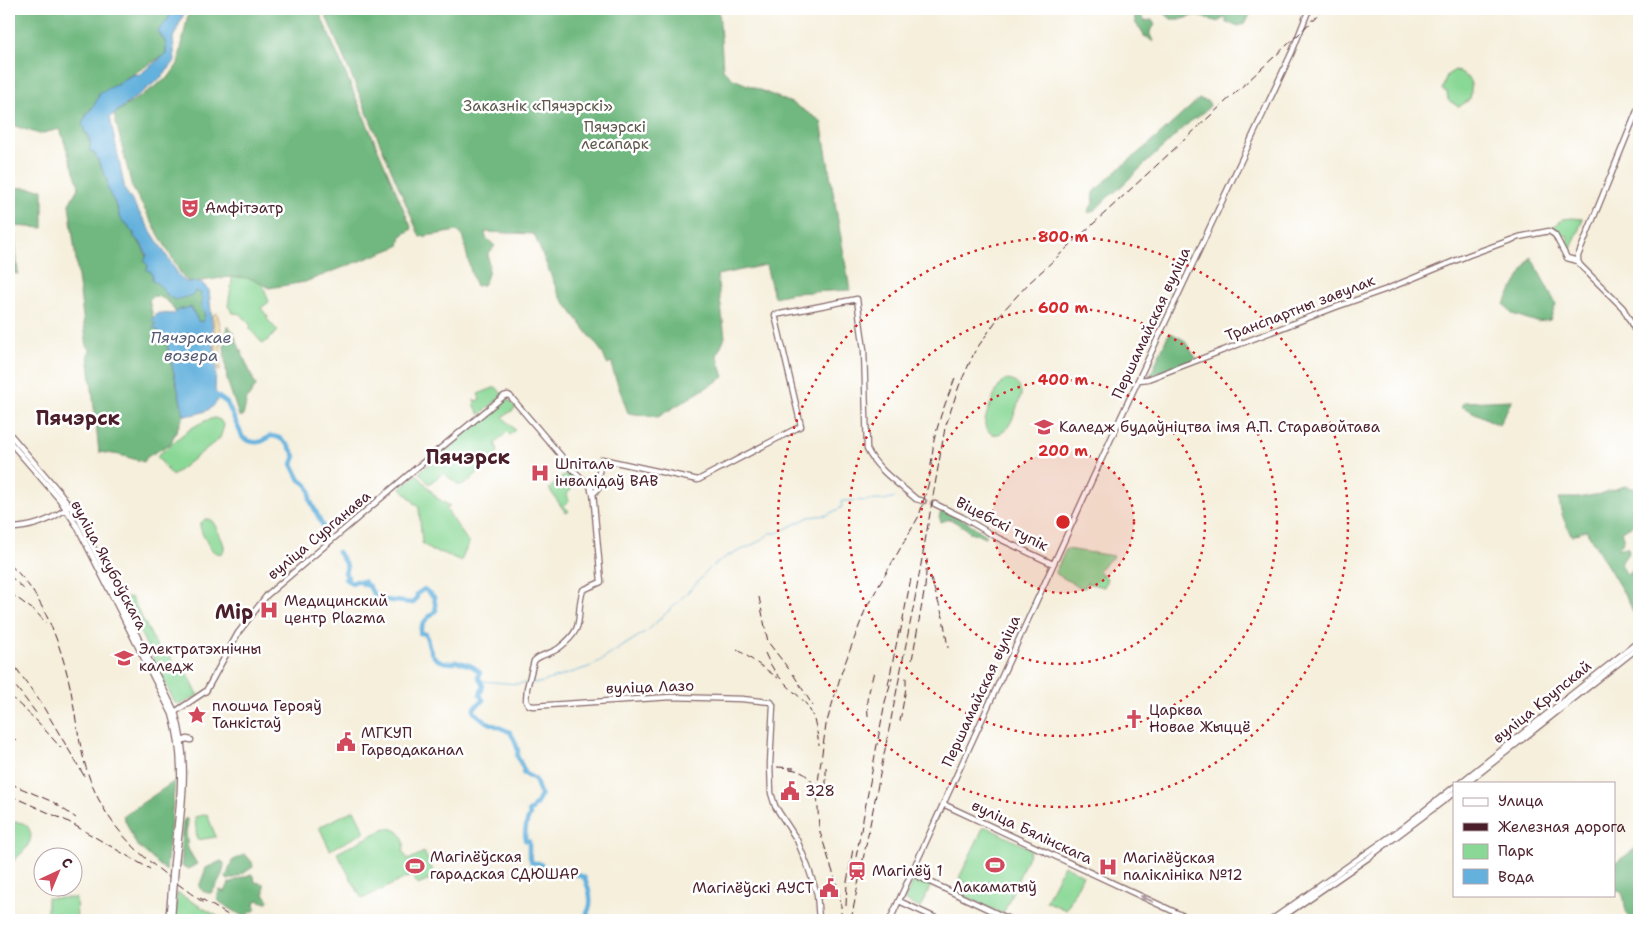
<svg xmlns="http://www.w3.org/2000/svg" width="1648" height="929" font-family="'Shantell Sans',sans-serif">
	<style>
		.green { fill: #8ad896; stroke: #6a7c60 }
		.forest { fill: #6fb87f; stroke: #5c6c55 }
		.sand { fill: #eeda9e; stroke: #9c7c64 }
		.water { fill: #64b1dd; stroke: #576884 }
		.lines { fill: none; stroke-linecap: round; stroke-linejoin: round }
		.stream { stroke: #64b1dd; stroke-width: 1 }
		.river { stroke: #64b1dd; stroke-width: 4.5 }
		.major-tunnel { stroke: #d3c5b9; stroke-width: 4.5; stroke-dasharray: 4.5 2; stroke-linecap: butt }
		.major-casing { stroke: #866869; stroke-width: 7 }
		.major { stroke: #fff; stroke-width: 4.5 }
		.rail { stroke: #4a1f2b; stroke-width: 1; stroke-dasharray: 8 4; stroke-linecap: butt }
		.major-bridge-casing { stroke: #866869; stroke-width: 7; stroke-linecap: butt }
		.major-bridge { stroke: #fff; stroke-width: 4.5 }
		.oneway { fill: #ae9aa0 }
		.ring { fill: none; stroke: #d62828; stroke-width: 2.5; stroke-dasharray: 2.5 5 }
		.labels { text-anchor: middle; dominant-baseline: central; stroke-width: 5; stroke-linejoin: round; paint-order: stroke }
		.park-label { font-size: 15px; fill: #5d564b; stroke: #fff }
		.poi-label { font-size: 15px; fill: #4a1f2b; stroke: #fff; text-anchor: start }
		.street-label { font-size: 15px; fill: #4a1f2b; stroke: #fff }
		.water-label { font-size: 16px; font-style: italic; fill: #545972; stroke: #fff }
		.district-label { font-size: 20px; font-weight: bold; fill: #4a1f2b; stroke: #fff }
		.centre { fill: #d62828; stroke: #fff; stroke-width: 2.5 }
		.ring-label { font-size: 15px; text-anchor: middle; font-weight: bold; fill: #d62828; stroke: #fff; stroke-width: 5; stroke-linejoin: round; paint-order: stroke }
	</style>
	<rect width="100%" height="100%" fill="#fff"/>
	<filter id="ink" filterUnits="userSpaceOnUse"><feTurbulence type="fractalNoise" baseFrequency=".02" numOctaves="2"/><feDisplacementMap in="SourceGraphic" scale="10" xChannelSelector="R" yChannelSelector="G"/><feConvolveMatrix kernelMatrix="1 2 1 2 8 2 1 2 1" color-interpolation-filters="sRGB"/></filter>
	<filter id="wash" filterUnits="userSpaceOnUse"><feTurbulence type="fractalNoise" baseFrequency=".0096" numOctaves="4" result="noise"/><feDisplacementMap in="SourceGraphic" scale="20" xChannelSelector="R" yChannelSelector="G"/><feGaussianBlur stdDeviation="1.12" result="paint"/><feColorMatrix in="noise" values="0 0 0 0 0 0 0 0 0 0 0 0 0 0 0 0 0 1.4 0 .05"/><feComposite in="paint" operator="in"/></filter>
	<g filter="url(#wash)">
		<rect width="100%" height="100%" fill="#f5efdc"/>
		<path class="green" d="M1455 70C1471 79 1473 79 1470 99L1459 107 1448 100 1447 92 1442 90 1447 75Z
			M1571 218 1583 219 1571 249 1566 248 1568 236 1557 234 1552 228 1563 219Z
			M258 271 269 302 261 308 268 317 267 319 278 331 263 344 249 328 251 326 241 314 233 313 228 306 233 274Z
			M1004 380C1014 379 1022 386 1021 396 1015 409 1011 437 993 434 989 432 986 430 985 425 983 418 998 384 1004 380Z
			M496 387 503 395 480 415 475 406 474 399 476 401 480 399 478 394Z
			M506 400H509L516 408 503 417 515 430 510 435 507 432 495 444 498 449 497 454 466 484 459 485 443 473 429 484 419 472Z
			M215 418 220 420 224 426 220 438 172 476 157 456C175 442 193 422 215 418Z
			M570 470 580 481 567 494 569 501 564 506 569 511 566 513 549 489Z
			M417 474 437 498 450 506 446 509 469 543 461 561 443 553 432 551 422 543 419 508 401 488Z
			M205 519C208 519 209 519 212 521 215 524 224 543 224 546 225 558 213 554 209 546 205 539 200 531 200 524Z
			M1066 549 1114 556 1098 570 1107 578 1104 587 1087 583 1085 588 1077 586 1055 573Z
			M131 597 160 652 167 649 178 672 185 669 198 695 182 704 175 703 126 604V598Z
			M354 810 365 832 330 850 319 827Z
			M207 814 216 837 197 840 195 817Z
			M16 822C22 822 27 824 29 829 37 843 17 857 9 865V824Z
			M984 826 1031 849 1003 914 960 894 965 882 959 878Z
			M386 828C400 828 407 839 403 852L408 860 424 852 436 877 418 885 412 875 362 899 337 853Z
			M1064 865 1083 875 1066 910 1046 901Z
			M916 876 931 885 920 908 904 900Z
			M177 893 224 920H175Z
			M47 898H76L77 920H47Z"/>
		<path class="forest" d="M9 9H173L168 19 158 31 166 43V54L100 94C98 105 86 110 84 121 83 133 103 170 108 183 112 193 114 204 119 213V217C126 220 134 229 134 237 149 250 145 265 155 280 159 285 164 289 168 296L183 298 187 295 190 296 195 291 201 293C205 301 207 315 202 323L198 321 191 307 175 312C172 303 163 296 153 296L149 300 153 317 152 320 156 322V329L165 336 184 415 170 444 147 457 144 462 120 455 99 452 88 353 90 351V348L87 347 86 341 69 204 79 186 60 129 39 134 9 124Z
			M189 9H318L412 229 401 236 399 246 305 282 269 288C245 270 221 279 194 282L187 281 181 274 132 187 114 114 169 77 178 64Z
			M323 9H719L723 69 733 79 794 104 821 121 850 290 793 293 774 297 766 265 717 275 725 337 717 355 724 377 658 417 628 413 613 371 612 362 607 364 602 352 559 295 534 234 485 232 486 238 495 246 488 254C489 267 490 274 483 285L476 286C469 271 467 251 462 235L457 231 420 237Z
			M1135 9H1144L1140 13 1144 21 1152 20 1155 25 1150 31V35L1154 40 1153 42 1147 37H1144C1142 28 1138 28 1135 22 1134 18 1136 13 1135 9Z
			M1160 9H1252L1247 21 1240 26 1226 23V19L1224 18 1218 22 1195 15 1182 19H1171Z
			M1199 99 1208 101 1210 105 1209 107 1197 118 1193 119 1114 193C1104 198 1099 210 1089 213L1088 211 1094 202 1093 196 1095 191 1115 172 1155 139Z
			M9 187 43 189V228L14 226 18 274 9 273Z
			M1531 257 1556 304 1550 320 1537 322 1512 314 1504 304Z
			M228 326 232 330 256 386 247 399 243 416H239L227 380 224 346Z
			M1171 333 1184 340 1196 358 1194 360 1152 376 1151 374 1168 335Z
			M1512 400 1499 425 1461 406 1464 402Z
			M1625 486 1639 490V522L1621 531 1624 540 1618 549 1626 547 1628 548 1629 552 1621 563 1626 574 1639 566V626L1629 602 1586 530 1572 536C1565 523 1560 513 1559 498H1577L1600 494Z
			M943 511 966 521 986 535 985 537 969 532 967 529 950 519 941 522 939 517 941 512Z
			M175 781 166 871 136 844 123 816Z
			M186 818 188 822 186 833 188 849 197 864 188 869 181 865C183 856 181 851 181 843 181 836 183 828 183 821Z
			M1639 846V914L1637 918 1633 920C1623 914 1626 902 1622 893L1614 888V864Z
			M245 854 252 862 253 867 239 876 228 880 226 878 232 861Z
			M221 861 224 863C224 873 218 885 211 893 205 893 203 892 199 887L206 868Z
			M251 874 254 876 255 882 264 884V894L269 900 267 903 257 900 254 905 256 909 254 911 249 912 248 917 246 918 221 903 218 900V894L220 890 225 892 229 883Z"/>
		<path class="sand" d="M217 313 221 329 220 371H218L213 315Z"/>
		<path class="water" d="M173 9H186L173 38 175 61 162 77 110 117 125 190 180 277 186 282 202 283 209 290 216 368 215 391 219 398C217 401 215 405 212 407 207 412 191 416 184 415L165 336 156 329 153 328 156 324 151 320 158 313 174 314 178 310 191 307 198 321 202 322 205 315 201 306 203 298 200 297 201 293 195 291 193 295 175 300C164 296 163 284 152 281V275L150 271 147 270 148 266 144 261 147 255 140 242 134 237V233L129 229V226L123 222 121 218 119 217C120 205 105 194 107 180L95 154 89 150C92 144 89 139 87 133L84 132 85 128 82 125C85 114 97 105 99 94L132 75 140 74 166 54V43L158 31 168 19Z"/>
		<g class="lines">
			<path class="stream" d="M713 566C719 562 724 557 730 555 745 548 758 544 770 533H777L809 517 827 515 842 507 841 502 843 501 884 500 895 497
				M703 575 710 568
				M681 599 702 577
				M648 630 678 602
				M482 681 517 684 526 683
				M530 683H539L592 666 645 632"/>
			<path class="river" d="M216 395 227 403 243 438C254 444 261 444 270 436 282 436 289 445 295 456L292 464 300 480 307 485 310 491V500L324 528
				M338 552 347 566 345 573 348 577 345 579 352 583 356 581 359 582 364 581 365 582 363 584 369 586 374 595 385 600 413 603 417 597V594L424 589 434 597 436 610C429 618 421 621 420 633L426 634C430 652 431 663 453 663L456 661C464 664 475 665 480 673L478 676 483 686 480 695 483 700 474 708V712L485 721 510 732 515 741 518 751 517 756 524 770 523 773 535 779 541 796 536 805 534 806 532 810 529 811 530 815C526 821 525 832 525 840L529 841V853L532 863H539L543 866 542 869 544 872 566 871 584 877C589 888 594 902 587 913L589 918 587 920"/>
		</g>
	</g>
	<g filter="url(#ink)">
		<g class="lines">
			<path class="major-tunnel" d="M923 501 935 504"/>
			<g class="major-casing">
				<path id="major" d="M1639 106 1578 256V261L1580 265 1623 308 1639 338
					M1139 380 1148 379 1198 360 1336 307 1387 289 1469 255 1519 237 1549 231 1555 235 1567 258 1578 261
					M9 433 61 494 79 519 175 712C191 762 181 814 176 864
					M9 441 60 500 77 526 172 714C187 764 178 814 173 864
					M596 485 602 459 698 480 801 426 775 315 857 299 864 350 867 449C876 469 900 485 916 499L923 501
					M593 492 601 582 583 590C574 618 588 626 559 648 551 654 540 654 534 661L527 688 526 701 529 705 533 706 671 697 742 699 771 702 773 705 770 764 771 793 775 806 797 840 808 867 817 894 819 920
					M935 504 962 517 998 538 1053 564
					M9 528C31 528 50 521 67 508
					M172 714 206 691 238 633 267 595 414 470 504 396 508 395 510 396 574 471 591 487V491L595 492 598 489 595 485 591 487
					M182 741 187 739 191 740
					M1460 783 1639 641
					M1467 783 1639 647
					M943 804 1192 920
					M911 873 1011 920
					M899 901 940 920
					M168 920 170 903
					M172 920 173 903
					M890 920 1120 419 1292 52 1309 9
					M1271 920 1405 826 1454 787
					M1278 920 1368 858 1454 793"/>
			</g>
			<use href="#major" class="major"/>
			<path class="rail" d="M9 564C43 593 62 647 71 691 78 729 81 766 99 800 122 845 164 874 204 903
				M9 575 26 591
				M930 576 943 617 948 648
				M9 592 36 612 46 623
				M759 597 768 642 791 672
				M900 634 911 578
				M737 649 778 678
				M765 653C770 665 777 676 787 685 793 692 801 697 806 704 815 716 817 731 819 745
				M9 658 41 703 86 779
				M912 660 925 587 927 559
				M793 674 813 706
				M9 678 37 714
				M888 685 900 626
				M9 695 37 721 61 748
				M868 716 867 700 874 671
				M900 721 906 688V677
				M9 737 16 740
				M777 767 794 768
				M826 767V795
				M789 769C803 770 812 778 816 791
				M9 783 53 802 76 818
				M9 795 67 821 150 869
				M856 857 885 702 892 678
				M200 898 236 920
				M846 906 847 882 853 849
				M841 920V905L837 885 819 829 817 789 826 725 842 671 866 608 919 516 929 482 934 440 941 415 955 378
				M851 920 914 604 945 428 959 386 975 351 1003 311 1029 283 1299 34 1323 9"/>
			<g class="major-bridge-casing">
				<path id="major-bridge" d="M170 903 173 864
					M173 903 176 864"/>
			</g>
			<use href="#major-bridge" class="major-bridge"/>
		</g>
		<defs><path id="oneway-solid" d="M-6-.8H1V-3.2L6.5 0L1 3.2V.8H-6Z" transform="scale(1.25)"/></defs>
		<use class="oneway" href="#oneway-solid" transform="translate(1147 899) rotate(-155)"/>
	</g>
	<circle cx="1063" cy="522" r="71" fill="#d62828" fill-opacity=".12"/>
	<g class="ring">
		<circle cx="1063" cy="522" r="71"/>
		<circle cx="1063" cy="522" r="142"/>
		<circle cx="1063" cy="522" r="214"/>
		<circle cx="1063" cy="522" r="285"/>
	</g>
	<defs>
		<g id="theatre-bare" transform="scale(1.5)"><path d="M-5-5.5Q0-4 5-5.5V0Q5 5 0 6Q-5 5-5 0ZM-3.3-2.5H-1v1.5H-3.3ZM1-2.5H3.3v1.5H1ZM-2.8 1Q0 5.5 2.8 1Z" fill="#d1495b" stroke="#fff" stroke-width="2.5" paint-order="stroke"/></g>
		<g id="university-bare" transform="scale(1.5)"><path d="M0-5L7-2L0 1L-7-2ZM-4 1L0 2.5L4 1V4Q0 6-4 4Z" fill="#d1495b" stroke="#fff" stroke-width="2.5" paint-order="stroke"/></g>
		<g id="hospital-bare" transform="scale(1.5)"><path d="M-5-5h3v3.5h4V-5h3V5h-3V1.5h-4V5h-3Z" fill="#d1495b" stroke="#fff" stroke-width="2.5" paint-order="stroke"/></g>
		<g id="sight-bare" transform="scale(1.5)"><path d="M0-6L1.8-2.2L6-1.7L2.9 1.2L3.7 5.4L0 3.3L-3.7 5.4L-2.9 1.2L-6-1.7L-1.8-2.2Z" fill="#d1495b" stroke="#fff" stroke-width="2.5" paint-order="stroke"/></g>
		<g id="church-bare" transform="scale(1.5)"><path d="M-1.2-6h2.4v3.5h3.3v2.4h-3.3V6h-2.4V-.1h-3.3v-2.4h3.3Z" fill="#d1495b" stroke="#fff" stroke-width="2.5" paint-order="stroke"/></g>
		<g id="civic-bare" transform="scale(1.5)"><path d="M-.6-6.5H3V-4.5H.6V-3L4-1V1h2V6H-6V1h2V-1L-.6-3ZM-1.2 2.5V6h2.4V2.5Z" fill="#d1495b" stroke="#fff" stroke-width="2.5" paint-order="stroke"/></g>
		<g id="stadium-bare" transform="scale(1.5)"><path d="M0-5a6.5 5 0 1 0 0 10a6.5 5 0 1 0 0-10ZM-3.5-1.8h7v3.6h-7Z" fill="#d1495b" stroke="#fff" stroke-width="2.5" paint-order="stroke"/></g>
		<g id="station-bare" transform="scale(1.5)"><path d="M-3-6H3Q5-6 5-4V2Q5 4 3 4L4.5 6H3L1.5 4h-3L-3 6H-4.5L-3 4Q-5 4-5 2V-4Q-5-6-3-6ZM-3.5-4v3h7v-3ZM-3.5 1v1.5H-2V1ZM2 1v1.5H3.5V1Z" fill="#d1495b" stroke="#fff" stroke-width="2.5" paint-order="stroke"/></g>
	</defs>
	<g fill-rule="evenodd">
		<use href="#theatre-bare" x="190" y="208"/>
		<use href="#university-bare" x="1044" y="427"/>
		<use href="#hospital-bare" x="540" y="473"/>
		<use href="#hospital-bare" x="269" y="610"/>
		<use href="#university-bare" x="124" y="658"/>
		<use href="#sight-bare" x="197" y="715"/>
		<use href="#church-bare" x="1134" y="719"/>
		<use href="#civic-bare" x="346" y="742"/>
		<use href="#civic-bare" x="790" y="791"/>
		<use href="#stadium-bare" x="995" y="865"/>
		<use href="#stadium-bare" x="415" y="866"/>
		<use href="#hospital-bare" x="1108" y="867"/>
		<use href="#station-bare" x="857" y="871"/>
		<use href="#civic-bare" x="829" y="888"/>
	</g>
	<g class="labels">
		<g class="park-label">
			<text x="538" y="106">Заказнік «Пячэрскі»</text>
			<text x="615" y="127">Пячэрскі<tspan x="615" dy="17">лесапарк</tspan></text>
		</g>
		<g class="poi-label">
			<text x="205" y="208">Амфітэатр</text>
			<text x="1059" y="427">Каледж будаўніцтва імя А.П. Старавойтава</text>
			<text x="555" y="464">Шпіталь<tspan x="555" dy="17">інвалідаў ВАВ</tspan></text>
			<text x="284" y="601">Медицинский<tspan x="284" dy="17">центр Plazma</tspan></text>
			<text x="139" y="649">Электратэхнічны<tspan x="139" dy="17">каледж</tspan></text>
			<text x="212" y="706">плошча Герояў<tspan x="212" dy="17">Танкістаў</tspan></text>
			<text x="1149" y="710">Царква<tspan x="1149" dy="17">Новае Жыццё</tspan></text>
			<text x="361" y="733">МГКУП<tspan x="361" dy="17">Гарводаканал</tspan></text>
			<text x="805" y="791">328</text>
			<text x="430" y="857">Магілёўская<tspan x="430" dy="17">гарадская СДЮШАР</tspan></text>
			<text x="1123" y="858">Магілёўская<tspan x="1123" dy="17">паліклініка №12</tspan></text>
			<text x="872" y="871">Магілёў 1</text>
			<text x="995" y="887" text-anchor="middle">Лакаматыў</text>
			<text x="814" y="888" text-anchor="end">Магілёўскі АУСТ</text>
		</g>
		<g class="street-label">
			<text transform="translate(1300 308) rotate(-21)">Транспартны завулак</text>
			<text transform="translate(1151 323) rotate(-65)">Першамайская вуліца</text>
			<text transform="translate(1002 524) rotate(27)">Віцебскі тупік</text>
			<text transform="translate(319 535) rotate(-40)">вуліца Сурганава</text>
			<text transform="translate(109 565) rotate(62)">вуліца Якубоўскага</text>
			<text transform="translate(650 687) rotate(-2)">вуліца Лазо</text>
			<text transform="translate(981 691) rotate(-65)">Першамайская вуліца</text>
			<text transform="translate(1542 702) rotate(-39)">вуліца Крупскай</text>
			<text transform="translate(1032 832) rotate(25)">вуліца Бялінскага</text>
		</g>
		<g class="water-label">
			<text x="191" y="337">Пячэрскае<tspan x="191" dy="18">возера</tspan></text>
		</g>
		<g class="district-label">
			<text x="78" y="418">Пячэрск</text>
			<text x="468" y="457">Пячэрск</text>
			<text x="234" y="612">Мір</text>
		</g>
	</g>
	<circle cx="1063" cy="522" r="8" class="centre"/>
	<g class="ring-label">
		<text x="1063" y="242">800 m</text>
		<text x="1063" y="313">600 m</text>
		<text x="1063" y="385">400 m</text>
		<text x="1063" y="456">200 m</text>
	</g>
	<rect width="1648" height="929" fill="none" stroke="#fff" stroke-width="30"/>
	<rect x="1453" y="782" width="162" height="115" fill="#ffffff" stroke="#b7a5aa"/>
	<rect x="1463" y="798" width="25" height="8" fill="#ffffff" stroke="#b7a5aa"/>
	<text x="1498" y="806" font-size="15" fill="#4a1f2b">Улица</text>
	<rect x="1463" y="823" width="25" height="8" fill="#4a1f2b" stroke="#b7a5aa"/>
	<text x="1498" y="832" font-size="15" fill="#4a1f2b">Железная дорога</text>
	<rect x="1463" y="844" width="25" height="15" fill="#8ad896" stroke="#b7a5aa"/>
	<text x="1498" y="856" font-size="15" fill="#4a1f2b">Парк</text>
	<rect x="1463" y="869" width="25" height="15" fill="#64b1dd" stroke="#b7a5aa"/>
	<text x="1498" y="882" font-size="15" fill="#4a1f2b">Вода</text>
	<g transform="translate(58 872) rotate(44)"><circle r="24" fill="#ffffff" stroke="#b7a5aa"/>
	<path d="M0-4L9 19L0 12L-9 19Z" fill="#d1495b"/>
	<text y="-8" font-size="14" font-weight="bold" text-anchor="middle" fill="#4a1f2b">С</text>
	</g>
</svg>
